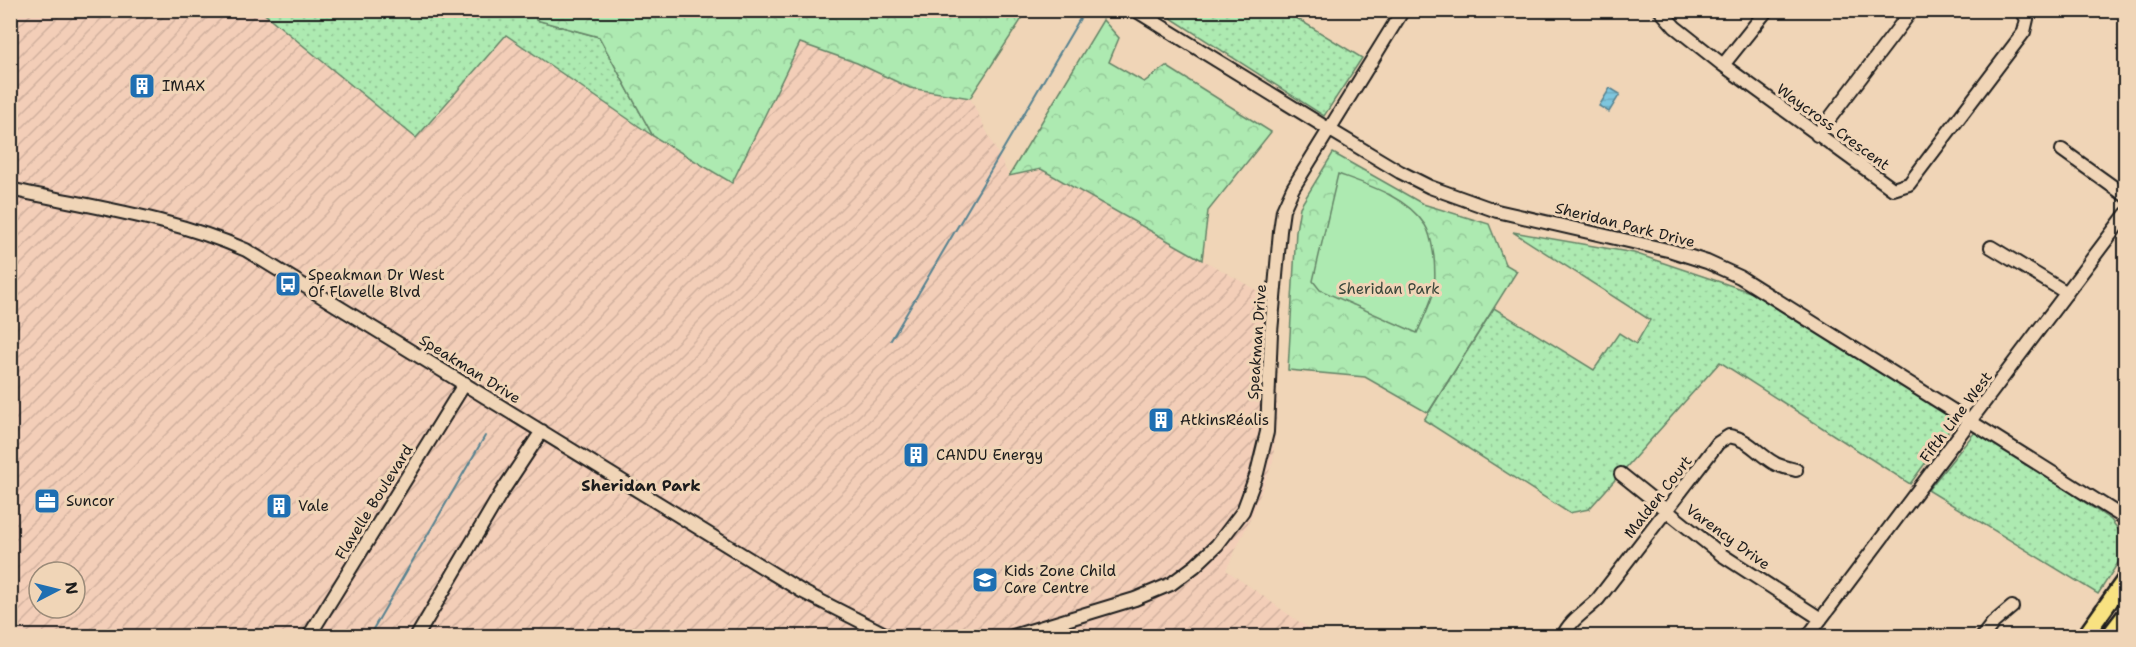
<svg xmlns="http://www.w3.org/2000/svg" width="2136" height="647" font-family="'Shantell Sans',sans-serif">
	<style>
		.industrial { fill: url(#industrial-furrows); fill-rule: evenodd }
		.grass { fill: url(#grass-dots); stroke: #648366; stroke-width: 1.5 }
		.forest { fill: url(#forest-crowns); stroke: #648366; stroke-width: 1.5 }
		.pitch { fill: #adeab1; stroke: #648366; stroke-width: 1.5 }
		.water { fill: url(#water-rules); stroke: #578290; stroke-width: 1.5 }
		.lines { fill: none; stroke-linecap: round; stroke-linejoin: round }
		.stream { stroke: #578290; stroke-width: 2 }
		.minor-casing { stroke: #1c1c1c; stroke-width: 16 }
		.major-casing { stroke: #1c1c1c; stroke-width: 20 }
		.minor { stroke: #f0d5b7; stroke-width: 12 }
		.major { stroke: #f8e281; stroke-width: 15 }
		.labels { text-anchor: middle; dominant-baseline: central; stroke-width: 6; stroke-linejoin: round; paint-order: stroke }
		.poi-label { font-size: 15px; fill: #1c1c1c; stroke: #f0d5b7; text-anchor: start }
		.street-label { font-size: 15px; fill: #1c1c1c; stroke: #f0d5b7 }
		.park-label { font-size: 15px; fill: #39453a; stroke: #f0d5b7 }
		.neighbourhood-label { font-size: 16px; font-weight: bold; fill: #1c1c1c; stroke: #f0d5b7 }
	</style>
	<defs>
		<pattern id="industrial-furrows" width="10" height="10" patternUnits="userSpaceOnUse" patternTransform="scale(1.5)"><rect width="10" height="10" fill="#f3ceb8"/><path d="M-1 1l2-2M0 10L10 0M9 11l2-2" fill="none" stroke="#d0b09e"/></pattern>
		<pattern id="grass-dots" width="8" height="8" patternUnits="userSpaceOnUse" patternTransform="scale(1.5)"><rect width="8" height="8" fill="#adeab1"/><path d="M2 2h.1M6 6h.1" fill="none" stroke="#94c898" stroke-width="1.8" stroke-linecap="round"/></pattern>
		<pattern id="forest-crowns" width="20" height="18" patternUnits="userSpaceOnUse" patternTransform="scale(1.5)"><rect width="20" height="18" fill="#adeab1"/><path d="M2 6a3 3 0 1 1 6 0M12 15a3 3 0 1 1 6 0" fill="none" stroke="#94c898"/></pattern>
		<pattern id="water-rules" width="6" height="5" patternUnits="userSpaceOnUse" patternTransform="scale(1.5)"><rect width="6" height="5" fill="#7ec6de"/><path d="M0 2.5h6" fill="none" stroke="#6caabe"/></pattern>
	</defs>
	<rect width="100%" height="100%" fill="#f0d5b7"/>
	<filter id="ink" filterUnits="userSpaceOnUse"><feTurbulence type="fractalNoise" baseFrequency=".0167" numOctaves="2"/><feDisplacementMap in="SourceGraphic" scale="12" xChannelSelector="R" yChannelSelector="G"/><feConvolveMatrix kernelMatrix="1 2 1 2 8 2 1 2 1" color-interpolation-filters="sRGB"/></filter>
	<g filter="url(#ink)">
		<path class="industrial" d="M10 11H261L416 138 506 35 653 136 731 183 800 43 857 63 910 88 970 98 1009 176 1041 169 1278 302 1277 409 1273 461 1253 513 1226 570 1319 636H11ZM39 572H75V608H39Z"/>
		<path class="grass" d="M261 11H535L536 20 599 37 653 136 506 35 416 138Z
			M1160 11H1285L1362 58 1324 116Z
			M1513 232 1634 253 1753 293 1798 317 1950 413 1953 425 1910 484 1720 362 1589 509 1569 513 1424 420 1494 308 1594 370 1619 333 1636 344 1650 320Z
			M1975 432 1982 433 2111 520 2125 538V552L2098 594 1928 490Z"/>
		<path class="forest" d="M535 11V10L1027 11 970 98 910 88 857 63 800 43 732 183 653 136 599 37 536 20Z
			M1103 20 1119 38 1109 62 1144 82 1166 66 1271 132 1208 211 1202 260 1041 169 1009 176Z
			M1333 153 1423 204 1489 224 1505 264 1517 271 1428 413 1365 377 1288 370 1296 231 1300 207Z"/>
		<path class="pitch" d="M1338 174C1368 185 1407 197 1425 225 1431 234 1432 246 1434 257 1435 269 1436 282 1433 294 1429 307 1423 320 1417 333L1320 290 1313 281Z"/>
		<path class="water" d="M1610 88 1620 94 1609 112 1599 106Z"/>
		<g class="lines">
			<path class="stream" d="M891 340 1085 10
				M369 636 485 436"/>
			<g class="minor-casing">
				<path id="minor" d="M1135 10 1330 130 1400 172 1430 187 1497 211 1672 251 1707 262 1740 277 2126 519
					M1660 10 1675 27 1723 65 1893 189 1909 184 2024 32 2027 19 2021 10
					M1723 65 1767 10
					M1817 135 1912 10
					M2062 150 2126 196
					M10 189C90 207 171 217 246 250L803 592 889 636
					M1991 247 2067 293
					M1621 474 1722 555 1821 619
					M309 636 465 383
					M417 636 501 493 542 431
					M1013 636 1135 599 1171 584 1195 566 1217 545 1243 511 1257 473 1267 432 1271 332 1280 231 1283 210 1293 188 1403 10
					M1563 636C1570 620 1585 612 1598 599L1718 443 1729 436C1749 439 1757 453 1774 463 1780 467 1789 468 1796 470
					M1808 636 2126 214
					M1983 636 1993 623 2012 607"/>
			</g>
			<g class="major-casing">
				<path id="major" d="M2085 636 2126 578
					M2109 636 2126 614"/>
			</g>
			<use href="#minor" class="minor"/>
			<use href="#major" class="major"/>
		</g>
	</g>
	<defs>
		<g id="building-square" transform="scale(1.35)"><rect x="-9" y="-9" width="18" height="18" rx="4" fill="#1f6fb2" stroke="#f0d5b7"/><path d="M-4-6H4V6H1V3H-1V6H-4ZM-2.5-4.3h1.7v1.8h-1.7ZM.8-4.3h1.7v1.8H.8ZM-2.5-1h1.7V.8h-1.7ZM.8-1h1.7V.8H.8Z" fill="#fff"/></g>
		<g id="bus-square" transform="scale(1.35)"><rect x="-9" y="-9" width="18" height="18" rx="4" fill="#1f6fb2" stroke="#f0d5b7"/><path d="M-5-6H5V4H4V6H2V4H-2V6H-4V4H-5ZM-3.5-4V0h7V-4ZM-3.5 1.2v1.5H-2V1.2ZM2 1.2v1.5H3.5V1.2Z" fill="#fff"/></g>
		<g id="office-square" transform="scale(1.35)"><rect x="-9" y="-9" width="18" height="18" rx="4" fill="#1f6fb2" stroke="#f0d5b7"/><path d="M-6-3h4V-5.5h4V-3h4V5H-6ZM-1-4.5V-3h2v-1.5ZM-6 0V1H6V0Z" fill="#fff"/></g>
		<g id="school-square" transform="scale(1.35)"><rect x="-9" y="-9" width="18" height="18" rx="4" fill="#1f6fb2" stroke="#f0d5b7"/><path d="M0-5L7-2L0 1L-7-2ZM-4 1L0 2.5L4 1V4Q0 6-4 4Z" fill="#fff"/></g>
	</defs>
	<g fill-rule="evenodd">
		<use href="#building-square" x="142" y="86"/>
		<use href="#bus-square" x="288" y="284"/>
		<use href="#building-square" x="1161" y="420"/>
		<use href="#building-square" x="916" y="455"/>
		<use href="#office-square" x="47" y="501"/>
		<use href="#building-square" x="279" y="506"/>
		<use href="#school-square" x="985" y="580"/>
	</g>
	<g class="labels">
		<g class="poi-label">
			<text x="162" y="86">IMAX</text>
			<text x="308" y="275">Speakman Dr West<tspan x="308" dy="17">Of Flavelle Blvd</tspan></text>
			<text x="1180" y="420">AtkinsRéalis</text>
			<text x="936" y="455">CANDU Energy</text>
			<text x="66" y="501">Suncor</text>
			<text x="298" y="506">Vale</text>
			<text x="1004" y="571">Kids Zone Child<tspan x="1004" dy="17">Care Centre</tspan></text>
		</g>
		<g class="street-label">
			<text transform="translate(1833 127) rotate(36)">Waycross Crescent</text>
			<text transform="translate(1625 225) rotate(14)">Sheridan Park Drive</text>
			<text transform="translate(1257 342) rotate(-86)">Speakman Drive</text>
			<text transform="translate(470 369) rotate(32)">Speakman Drive</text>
			<text transform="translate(1956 417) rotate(-53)">Fifth Line West</text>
			<text transform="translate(1658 497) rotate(-52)">Malden Court</text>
			<text transform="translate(374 502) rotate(-58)">Flavelle Boulevard</text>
			<text transform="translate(1728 537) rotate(36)">Varency Drive</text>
		</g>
		<g class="park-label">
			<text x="1389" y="289">Sheridan Park</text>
		</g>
		<g class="neighbourhood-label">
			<text x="641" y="485">Sheridan Park</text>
		</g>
	</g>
	<rect width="2136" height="647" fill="none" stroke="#f0d5b7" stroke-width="36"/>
	<rect x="18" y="18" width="2100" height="611" fill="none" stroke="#1c1c1c" stroke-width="2" filter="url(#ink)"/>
	<g transform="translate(57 590) rotate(83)"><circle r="28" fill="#f0d5b7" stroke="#9b8b79" stroke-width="1.5"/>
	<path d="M0-4.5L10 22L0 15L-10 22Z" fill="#1f6fb2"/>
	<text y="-9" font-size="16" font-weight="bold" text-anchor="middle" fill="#1c1c1c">N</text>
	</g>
</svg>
